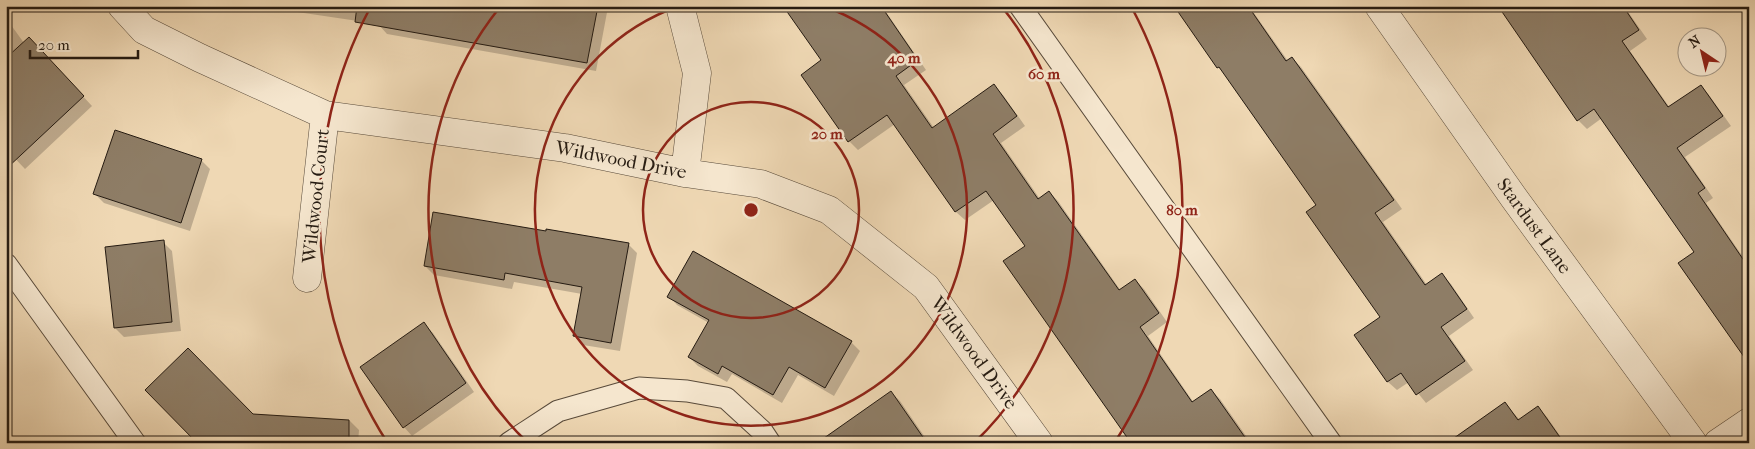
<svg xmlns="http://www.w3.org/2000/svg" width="1755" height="449" font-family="'IM FELL French Canon',serif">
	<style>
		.shadow { fill: #0003 }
		.building { fill: #8e7d66; stroke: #251b12 }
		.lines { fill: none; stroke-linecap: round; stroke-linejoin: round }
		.service-casing { stroke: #584a3a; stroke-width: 23 }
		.minor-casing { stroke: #584a3a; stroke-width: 29 }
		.service { stroke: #f5e6ce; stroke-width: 21 }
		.minor { stroke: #f5e6ce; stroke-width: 28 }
		.ring { fill: none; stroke: #8f2418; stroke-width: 2.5 }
		.labels { text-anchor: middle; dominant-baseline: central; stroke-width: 5; stroke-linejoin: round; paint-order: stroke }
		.street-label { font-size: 19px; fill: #251b12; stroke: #f5e6ce }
		.centre { fill: #8f2418; stroke: #f5e6ce; stroke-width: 2.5 }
		.ring-label { font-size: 15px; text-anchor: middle; font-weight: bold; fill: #8f2418; stroke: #f5e6ce; stroke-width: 5; stroke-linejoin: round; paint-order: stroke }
	</style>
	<rect width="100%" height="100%" fill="#efd8b4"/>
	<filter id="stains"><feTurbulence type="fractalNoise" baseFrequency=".004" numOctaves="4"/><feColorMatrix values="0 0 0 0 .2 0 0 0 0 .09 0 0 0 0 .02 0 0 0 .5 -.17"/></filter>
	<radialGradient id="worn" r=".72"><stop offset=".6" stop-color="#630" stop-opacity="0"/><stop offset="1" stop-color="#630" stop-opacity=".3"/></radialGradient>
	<path class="shadow" d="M274 6H607L608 7 596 71 387 34 378 24 277 9Z
		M785 6H882L926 70 904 85 934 128 994 86 1003 95 1025 126 1001 143 1040 199 1049 192 1058 201 1121 291 1135 280 1144 289 1167 322 1148 336 1194 403 1211 390 1220 399 1251 443H1134L1027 246 994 200 965 220 956 212 895 124 858 150 849 141 802 75 823 61Z
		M1175 6H1249L1288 61 1292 58 1301 67 1402 209 1383 222 1427 285 1442 275 1451 284 1474 318 1449 336 1473 370 1426 403 1409 382 1397 390 1388 382 1356 335 1381 317 1318 205 1227 76 1218 67Z
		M1499 6H1624L1647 39 1630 51 1670 108 1701 86 1709 95 1731 126 1685 157 1713 198 1706 203 1743 257 1749 253V346L1696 252 1602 118 1587 129 1578 120Z
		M6 18 24 43 38 48 92 106 25 169 6 149Z
		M201 160 210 169 190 231 104 203 95 194Z
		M163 242 172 251 181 331 124 337 115 328Z
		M628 244 637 253 620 351 583 345 574 336 582 294 514 282 512 289 434 275 425 266Z
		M669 296 851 342 860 351 834 396 798 375 782 403 732 374 727 382 698 366 689 357 709 323 677 305Z
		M424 324 433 333 474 392 412 436 404 427Z
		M891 392 900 401 929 443H819Z
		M1505 404 1520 420 1538 408 1547 417 1565 443H1464Z
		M270 416 350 421 359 430 358 443H268Z"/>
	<path class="building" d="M357 6H598L587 63 355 22Z
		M783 6H881L918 60 896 76 932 128 994 84 1017 116 993 134 1038 199 1049 191 1119 290 1135 279 1159 313 1140 327 1192 402 1211 389 1249 443H1131L1003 261 1025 246 986 191 955 212 887 115 848 142 801 75 821 60Z
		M1174 6H1248L1286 61 1292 57 1394 200 1375 213 1425 285 1442 273 1467 309 1441 327 1465 361 1416 395 1401 373 1387 382 1354 335 1380 317 1306 212 1316 205 1219 67 1217 68Z
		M1498 6H1623L1639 30 1622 41 1668 107 1701 85 1723 116 1677 148 1705 188 1698 193 1749 268V364L1678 263 1694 252 1594 109 1577 121Z
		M29 37 84 96 6 169V58Z
		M115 130 202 159 181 223 93 194Z
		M433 212 546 231V229L629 243 611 343 573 336 582 287 505 273 504 280 424 266Z
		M164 240 172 322 114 328 105 247Z
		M693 251 852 341 825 388 789 367 773 395 722 366 718 374 688 357 709 320 667 297Z
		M424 322 466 383 403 428 360 367Z
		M188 348 253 414 349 420V443H197L145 390Z
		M891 391 927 443H817Z
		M1505 402 1518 420 1538 406 1564 443H1447Z"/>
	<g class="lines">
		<g class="service-casing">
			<path id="service" d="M1020 6 1331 443
				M6 264 135 443
				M509 443 558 411 639 388 687 391 726 398 762 431 770 443"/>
		</g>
		<g class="minor-casing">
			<path id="minor" d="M122 6 144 30 200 58 325 115 565 148 685 173 761 184 829 210 926 287 1039 443
				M680 6 697 73 685 173
				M1379 6 1514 198 1693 443
				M307 278 325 115
				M1718 443 1749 422"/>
		</g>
		<use href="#service" class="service"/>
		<use href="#minor" class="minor"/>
	</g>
	<g class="ring">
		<circle cx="751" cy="210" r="108"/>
		<path d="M823 6A216 216 0 1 1 679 6"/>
		<path d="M527 442A323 323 0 0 1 500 7M1002 7A323 323 0 0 1 975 442"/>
		<path d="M387 442A431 431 0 0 1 370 8M1132 8A431 431 0 0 1 1115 442"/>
	</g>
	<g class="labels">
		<g class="street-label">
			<text transform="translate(621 160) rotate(11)">Wildwood Drive</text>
			<text transform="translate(316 196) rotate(-84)">Wildwood Court</text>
			<text transform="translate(1534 226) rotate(54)">Stardust Lane</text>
			<text transform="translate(974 353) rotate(54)">Wildwood Drive</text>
		</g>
	</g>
	<circle cx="751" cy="210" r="8" class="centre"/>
	<g class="ring-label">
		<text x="904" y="63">40 m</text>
		<text x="1044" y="79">60 m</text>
		<text x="827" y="139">20 m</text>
		<text x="1182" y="215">80 m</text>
	</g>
	<rect width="1755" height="449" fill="none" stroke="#efd8b4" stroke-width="25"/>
	<rect x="8" y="8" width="1740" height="434" fill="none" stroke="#251b12" stroke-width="2.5"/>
	<rect x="12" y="12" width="1730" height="424" fill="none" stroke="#251b12"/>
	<g transform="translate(1702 52) rotate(325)"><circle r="24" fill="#f5e6ce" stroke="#a29583"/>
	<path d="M0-4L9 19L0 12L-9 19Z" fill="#8f2418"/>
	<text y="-8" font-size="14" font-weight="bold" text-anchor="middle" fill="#251b12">N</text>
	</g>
	<path d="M30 50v8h108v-8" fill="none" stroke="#251b12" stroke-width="2.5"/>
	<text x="38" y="50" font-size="15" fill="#251b12" stroke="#f5e6ce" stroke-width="4" paint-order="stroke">20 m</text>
	<rect width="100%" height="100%" filter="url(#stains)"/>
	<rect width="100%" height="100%" fill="url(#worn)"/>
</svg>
